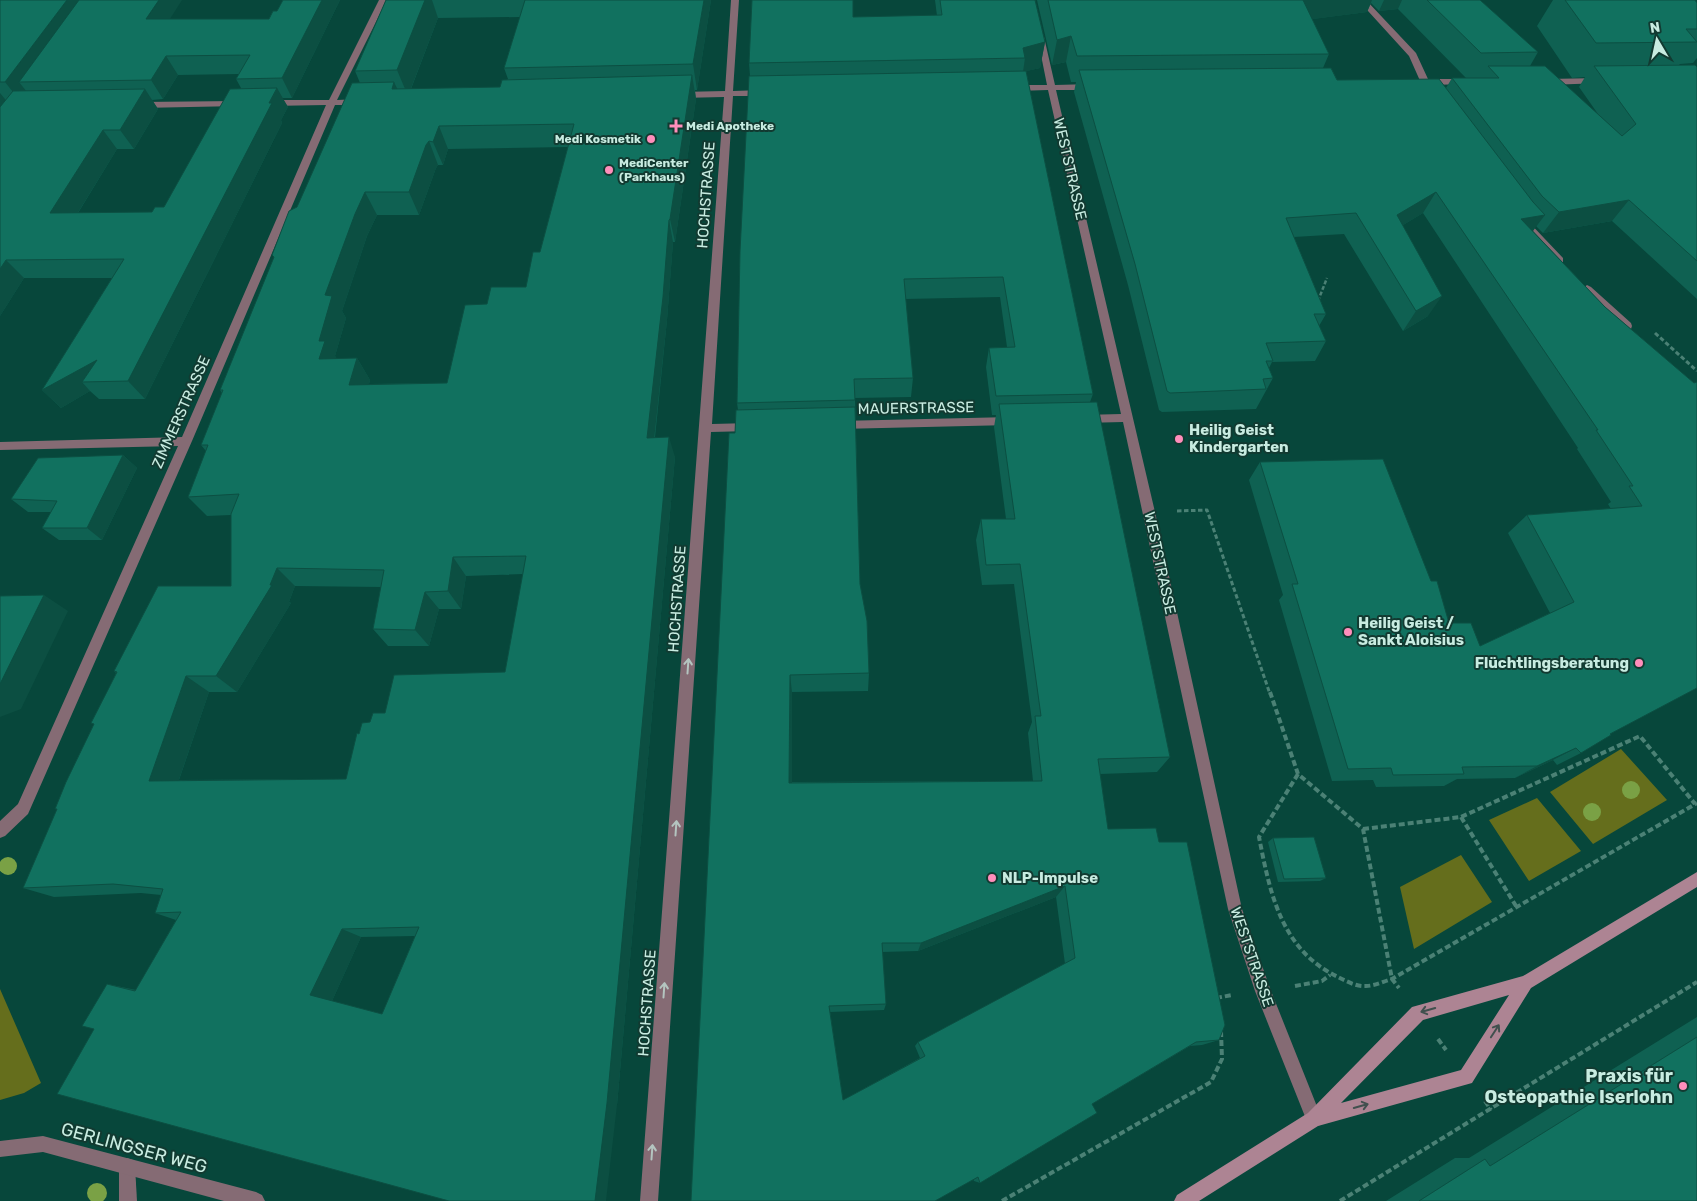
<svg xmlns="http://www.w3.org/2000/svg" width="1697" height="1201" font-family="Rubik,sans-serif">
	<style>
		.green { fill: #656e1c }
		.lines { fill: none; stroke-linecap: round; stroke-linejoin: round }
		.path-far2 { stroke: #4b8175; stroke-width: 2.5; stroke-dasharray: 4 2; stroke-linecap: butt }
		.path-far1 { stroke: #4b8175; stroke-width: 3; stroke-dasharray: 4.5 2.5; stroke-linecap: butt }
		.path { stroke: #4b8175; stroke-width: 4; stroke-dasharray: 6 3; stroke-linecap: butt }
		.lane { fill: #856b74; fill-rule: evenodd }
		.street { fill: #856b74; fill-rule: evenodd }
		.secondary { fill: #ad8493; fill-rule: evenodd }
		.tree { fill: #7aa145 }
		.wall { fill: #0f6152; fill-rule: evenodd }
		.shaded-wall { fill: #0c4f42 }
		.building { fill: #11715f; stroke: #0c4f42; fill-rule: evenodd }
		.oneway { stroke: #b4c5c0 }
		.oneway2 { stroke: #40504e }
		.poi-dot { fill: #ff8ebb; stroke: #123a31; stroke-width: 2 }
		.labels { text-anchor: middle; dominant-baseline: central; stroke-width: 4; stroke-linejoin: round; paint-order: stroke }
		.far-poi-label { font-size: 12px; font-weight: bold; fill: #c8ece1; stroke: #123a31; text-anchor: start }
		.street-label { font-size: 15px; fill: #c8ece1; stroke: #123a31 }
		.poi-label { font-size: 15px; font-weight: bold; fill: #c8ece1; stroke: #123a31; text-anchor: start }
		.near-poi-label { font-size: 18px; font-weight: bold; fill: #c8ece1; stroke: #123a31; text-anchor: end }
		.near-street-label { font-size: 18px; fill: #c8ece1; stroke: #123a31 }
	</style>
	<rect width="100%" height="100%" fill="#07473b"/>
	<path class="green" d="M1621 749 1667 800 1593 844 1550 792Z
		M1537 798 1581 851 1529 881 1489 820Z
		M1461 855 1492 902 1414 949 1400 887Z
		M0 989 41 1083 24 1093 0 1100Z"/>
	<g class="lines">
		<path class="path-far2" d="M1318 301 1327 278"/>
		<path class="path-far1" d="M1655 333 1697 371
			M1177 511 1207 510 1270 694"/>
		<path class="path" d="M1270 692 1298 774 1363 829 1392 979 1399 988
			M1298 774 1259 837C1270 893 1281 950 1338 977 1346 981 1357 987 1366 986 1375 986 1384 981 1392 979L1697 803
			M1461 817 1516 906
			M1363 829 1461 817 1640 736 1695 804
			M1295 986 1322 981 1330 975
			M1216 998 1232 995
			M1438 1039 1446 1050
			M1485 1101 1491 1110
			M1002 1201 1211 1082 1222 1059 1221 1031
			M1340 1201 1697 982"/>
		<path class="lane" d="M127 1158 133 1160 135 1166 137 1201H119V1166L121 1160Z"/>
		<path class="street" d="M379 0H387L337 100 360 99 364 102 360 105H335L192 441 28 814 5 836 0 838V821L18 804 178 446 0 450V442L182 437 326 105 270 106 266 103 270 100H329Z
			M731 0H739L733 91 765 90 769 93 765 96H733L712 424 751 423 757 427 751 431 711 432 658 1201H640L724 97 680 98 676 95 680 92 725 91Z
			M1358 0H1366L1416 53 1428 79H1465L1469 82 1468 84 1430 85 1432 90 1425 92 1409 56Z
			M1037 35 1044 37 1055 85 1092 84 1096 87 1092 90H1056L1155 512 1242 909 1271 991 1322 1119 1320 1125 1314 1127 1308 1125 1306 1119 1255 991 1228 909 1123 422 1083 423 1077 419 1083 415 1121 414 1048 90 1012 91 1008 88 1012 85H1047Z
			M1600 78 1603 79V83L1547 85 1543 82 1547 79Z
			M237 101 241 104 240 106 140 108 136 105 140 102Z
			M1522 217 1525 218 1563 258V262H1557L1519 222 1517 220Z
			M1587 285 1591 287 1631 323 1632 326 1631 329H1623L1583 291 1582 289Z
			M1011 417 1017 421 1011 425 839 429 833 425 839 421Z
			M43 1136 256 1192 262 1195 265 1201H224L43 1152 0 1157V1141Z"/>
		<path class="secondary" d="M1697 872V887L1531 988 1472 1083 1318 1126 1199 1201H1174L1177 1195 1308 1113 1412 1007 1523 976ZM1509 995 1461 1070 1341 1103 1423 1020Z"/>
	</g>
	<g class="tree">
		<circle cx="1631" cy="790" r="9"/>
		<circle cx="1592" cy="812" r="9"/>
		<circle cx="8" cy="866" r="9"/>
		<circle cx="97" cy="1193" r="10"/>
	</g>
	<path class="wall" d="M0 0 170 19H269L277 11 283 0H340L292 98H282L288 107 281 120 282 123 145 399H99L90 391 61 408 42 390 112 278H24L0 316ZM239 74 236 79 241 88 164 207 152 212 78 213 117 149H134L158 109 152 100 163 99 178 75Z
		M386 0H711L697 90H695L696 99 675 242H673L667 320 655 437 675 457 617 1105 94 1029 107 984 136 990 176 920 155 913 161 895 141 893 54 897 23 888 116 673 114 671 231 586V515L207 516 188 497 206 451 201 445 222 393 220 390 297 207 360 83 355 71ZM520 17 504 68 508 79 500 87 411 89 438 18ZM568 147 540 252 526 287 487 304 447 383 369 384 370 380 357 358 337 359 335 356 346 318 342 311 367 236 377 215H419L436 168 438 165H443L448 149ZM523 574 505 672 385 713 370 722 359 734 346 779 179 780 209 692H237L291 603 289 602 295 586 381 587 373 629 388 646H429L439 609H461L466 576ZM415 936 382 1014 332 1001 361 937Z
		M935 0H1035L1045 42 1040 68 1026 71 1093 394 1090 402 1170 757 1157 772 1100 774 1108 829 1159 842 1219 1040 1202 1045 1190 1046 1092 1104 980 1183 974 1181 973 1179 691 1201 735 433 738 410 737 403 750 76 749 63 853 17 937 16ZM1000 297 1007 347 989 348 986 367 992 415H996L994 427 1006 519H981L976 540 982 585 1014 584 1032 722 1028 733 1033 781 792 782V692L868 691 869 673 860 584 855 398 911 397 913 378 905 299ZM1056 897 1065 964 918 1042 915 1046 920 1058 843 1100 830 1012 884 1010 886 1004 882 952 918 951Z
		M1037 0H1480L1538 52 1530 66 1598 114 1579 87 1585 77 1572 78 1537 26 1553 0H1695L1697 3V58L1693 63 1680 64 1679 65 1697 67V299L1612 221 1543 233 1536 226 1533 231 1605 307 1694 383 1610 734 1581 753 1557 765 1553 760 1515 778 1457 779 1444 786 1376 787 1373 780 1332 781 1279 600 1283 595 1249 480 1260 462 1431 581 1449 623 1480 646 1550 613 1508 533 1527 515 1611 509 1608 504 1611 502 1577 449 1578 448 1423 213 1403 225 1428 316 1403 331 1344 234 1294 237 1326 314 1319 326 1326 341 1315 361 1272 362 1269 368 1273 378 1256 409 1162 412 1159 410 1128 285 1074 92 1076 82H1071L1066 62 1052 65ZM1371 3 1379 11 1398 9 1466 78H1452L1446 88 1337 80 1323 68 1329 54 1312 19 1367 12Z
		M123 455 137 468 102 540H59L42 528 51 512H28L11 499Z
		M1273 838 1326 878 1320 881 1278 882 1268 842Z
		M1697 1017V1201H1386L1455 1158H1469Z"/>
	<path class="shaded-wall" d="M67 0H95L19 82 27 92 20 101 5 82Z
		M159 0H182L158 38 146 19Z
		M322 0H340L292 98 282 78Z
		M425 0H432L438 18 408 96 397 70Z
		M704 0H711L697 90 693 64Z
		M1299 0H1372L1367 12 1291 22Z
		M1384 0H1402L1398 9 1379 11Z
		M1071 36 1066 62 1052 65 1057 40Z
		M1045 42 1040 68 1023 72 1025 58 1023 48Z
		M166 56 178 75 163 99 151 80Z
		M692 75 696 99 675 242 670 219Z
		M394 82 405 105 392 89Z
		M277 88 288 107 281 120 282 123 145 399 128 381Z
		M145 89 158 109 134 149 120 130Z
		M0 93 14 110 0 130Z
		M439 126 448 149 443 165 433 142Z
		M103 130 117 149 66 232 50 213Z
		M429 141 438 165 436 168 419 215 409 192 426 145Z
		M365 192 377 215 367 236 342 311 346 318 335 356 340 363 319 359V341L325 295 355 214Z
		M1436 192 1423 213 1385 236 1397 215Z
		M1629 200 1612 221 1543 233 1559 212Z
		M1545 215 1529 236 1521 219Z
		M669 220 673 242 667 320 652 458 647 438Z
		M6 260 24 278 0 316V269Z
		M1442 296 1428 316 1403 331 1416 311Z
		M357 358 370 380 363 406 349 385Z
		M97 360 82 382 90 391 61 408 42 390Z
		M669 437 675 457 617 1105 606 1201H595Z
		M123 455 137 468 102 540 87 528Z
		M453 557 466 576 461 609 448 591Z
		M277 568 295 586 289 602 291 603 237 692 216 676 270 585Z
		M425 592 439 609 429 646 415 630Z
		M44 595 68 611 21 709 0 717V684Z
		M790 675 792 692V797L789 783Z
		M186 676 209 692 174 794 149 781Z
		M1576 748 1553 760 1515 778 1537 766Z
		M1065 886 1056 897 918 951 921 943Z
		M342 929 361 937 332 1001 310 995Z"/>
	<path class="building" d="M0 0H67L5 82H0Z
		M79 0H159L146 19H269L273 11H277L283 0H322L282 78 236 79 250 55 166 56 151 80 19 82Z
		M386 0H425L397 70 355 71Z
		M525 0H704L693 64 504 68Z
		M752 0H853V17L942 15 940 0H1035L1045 42 1023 48 1025 58 749 63Z
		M1048 0H1303L1329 54 1077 56 1071 36 1057 40Z
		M1427 0H1480L1538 52 1481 53Z
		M1565 0H1695L1697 3V29H1686L1697 42 1596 43Z
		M1695 65 1697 67V261L1629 200 1559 212 1542 196 1452 78H1499L1488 66H1545L1622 136 1636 124 1594 66Z
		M1331 68 1337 80 1439 79 1533 202 1545 215 1521 219 1605 307 1694 383 1697 382V688L1610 734 1611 735 1581 753 1576 748 1537 766 1462 767 1464 774 1393 775 1391 768 1348 769 1292 584H1298L1260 462 1383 459 1431 581H1437L1449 623H1471L1480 646 1574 602 1527 515 1642 506 1629 486H1633L1596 430H1598L1436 192 1397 215 1442 296 1416 311 1356 213 1286 218 1326 314H1314L1326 341 1266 343 1273 361H1266L1273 378 1263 379 1266 389 1170 393 1167 391 1135 264 1079 70Z
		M1026 71 1093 394 996 396 989 348 1015 347 1003 277 904 279 913 378 854 379 855 400 737 403 740 251 749 76Z
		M692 75 670 219 669 220 663 297 647 438 669 437 607 1103 595 1201H449L57 1094 94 1029 82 1026 107 984 135 991 181 912 155 913 163 889 113 884 23 888 57 809H55L66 782 94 724 91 723 117 672 114 671 158 586H231V514L239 494 188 497 208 445H201L223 390H220L274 257 272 255 289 211 297 207 352 83 394 82 392 89 500 87 502 80ZM574 124 540 252H533L526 287H491L487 304 465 305 447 383 349 385 357 358 319 359 325 341H319L332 296 325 295 355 214 365 192H409L426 145 429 141 433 142 439 126ZM526 556 505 672 394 675 385 713H373L370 722 362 723 359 734 357 733 346 779 149 781 186 676H216L272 585H270L277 568 384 570 373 629 415 630 425 592 448 591 453 557ZM419 927 382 1014 310 995 342 929Z
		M277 88 269 103H272L128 381 82 382 97 360 42 390 124 259 6 260 0 269V107L13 91 145 89 120 130H103L50 213 152 212 155 207H164L230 89Z
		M1097 402 1170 757 1098 759 1108 829 1156 828 1159 842H1187L1225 1025 1219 1040 1196 1042 1092 1104 1097 1113 980 1183 978 1177 935 1201H691L729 433H735L736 410 855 407 860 584 867 621 869 673 790 675 789 783 1042 781 1035 716H1041L1020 564 986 565 981 519H1015L999 404ZM1065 886 1075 958 918 1042 925 1056 843 1100 829 1006 886 1004 882 943H921Z
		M123 455 87 528H42L57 501 11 499 38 458Z
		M44 595 0 684V596Z
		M1314 837 1326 878 1284 879 1273 838Z
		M1697 1037V1201H1419L1485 1159 1490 1166Z"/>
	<defs><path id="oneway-shaft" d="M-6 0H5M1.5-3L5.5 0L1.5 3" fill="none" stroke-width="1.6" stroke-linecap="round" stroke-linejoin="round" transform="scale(1.25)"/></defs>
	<g class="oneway">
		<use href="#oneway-shaft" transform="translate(688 666) rotate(-86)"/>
		<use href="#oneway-shaft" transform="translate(676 828) rotate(-86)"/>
		<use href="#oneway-shaft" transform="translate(664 990) rotate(-86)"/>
		<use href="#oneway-shaft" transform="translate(652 1152) rotate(-86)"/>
	</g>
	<g class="oneway2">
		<use href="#oneway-shaft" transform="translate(1428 1010) rotate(164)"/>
		<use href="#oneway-shaft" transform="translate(1495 1031) rotate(-57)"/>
		<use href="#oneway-shaft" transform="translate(1361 1106) rotate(-16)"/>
	</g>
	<g class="poi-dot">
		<path d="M673.5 118.5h5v5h5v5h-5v5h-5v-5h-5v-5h5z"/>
		<circle cx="651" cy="139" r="5"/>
		<circle cx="609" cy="170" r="5"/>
		<circle cx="1179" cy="439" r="5"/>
		<circle cx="1348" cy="632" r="5"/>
		<circle cx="1639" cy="663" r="5"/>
		<circle cx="992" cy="878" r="5"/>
		<circle cx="1683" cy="1086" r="5"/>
	</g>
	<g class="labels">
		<g class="far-poi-label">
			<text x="686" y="126">Medi Apotheke</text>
			<text x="641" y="139" text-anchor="end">Medi Kosmetik</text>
			<text x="619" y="163">MediCenter<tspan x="619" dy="14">(Parkhaus)</tspan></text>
		</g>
		<g class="street-label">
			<text transform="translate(1070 169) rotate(77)">WESTSTRASSE</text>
			<text transform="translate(706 195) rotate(-86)">HOCHSTRASSE</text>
			<text transform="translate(916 408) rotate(-1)">MAUERSTRASSE</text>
			<text transform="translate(181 412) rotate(-66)">ZIMMERSTRASSE</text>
			<text transform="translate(1160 563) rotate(78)">WESTSTRASSE</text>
			<text transform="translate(677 599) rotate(-86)">HOCHSTRASSE</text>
			<text transform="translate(1252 957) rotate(71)">WESTSTRASSE</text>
			<text transform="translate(647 1003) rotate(-86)">HOCHSTRASSE</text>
		</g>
		<g class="poi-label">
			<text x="1189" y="430">Heilig Geist<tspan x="1189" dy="17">Kindergarten</tspan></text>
			<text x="1358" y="623">Heilig Geist /<tspan x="1358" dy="17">Sankt Aloisius</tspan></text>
			<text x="1629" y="663" text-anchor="end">Flüchtlingsberatung</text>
			<text x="1002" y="878">NLP-Impulse</text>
		</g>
		<g class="near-poi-label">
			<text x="1673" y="1076">Praxis für<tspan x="1673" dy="21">Osteopathie Iserlohn</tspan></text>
		</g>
		<g class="near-street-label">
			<text transform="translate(134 1148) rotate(15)">GERLINGSER WEG</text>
		</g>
	</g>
	<g transform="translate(1657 40) rotate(351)" stroke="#123a31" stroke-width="4" paint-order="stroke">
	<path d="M0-4L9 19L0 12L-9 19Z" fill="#c8ece1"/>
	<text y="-8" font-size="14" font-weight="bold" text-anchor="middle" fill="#c8ece1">N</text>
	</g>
</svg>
